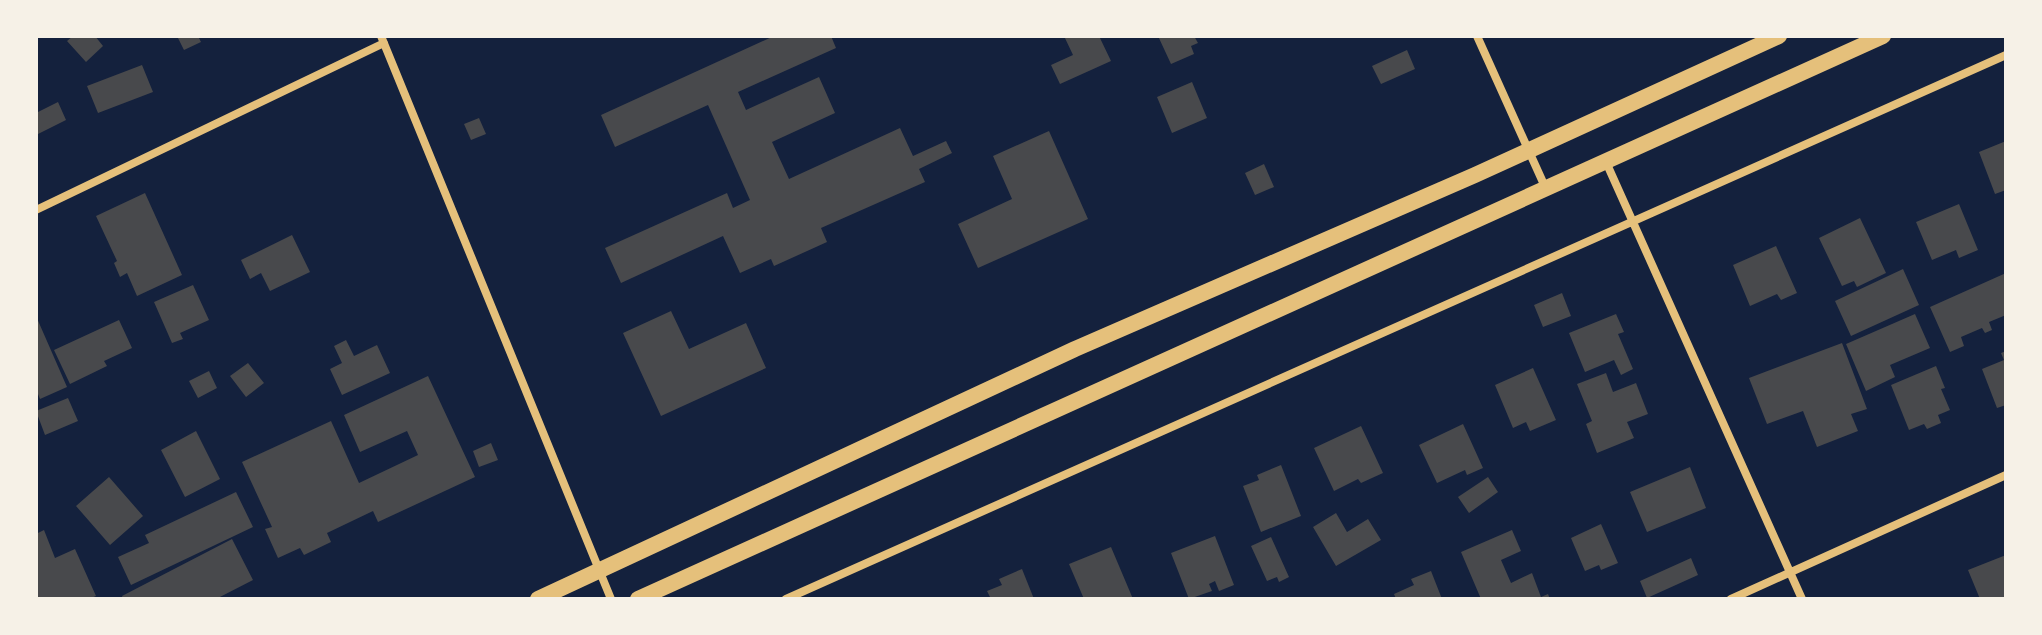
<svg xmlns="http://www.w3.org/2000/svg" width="2042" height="635" font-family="'Times New Roman',serif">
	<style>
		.building { fill: #48494c }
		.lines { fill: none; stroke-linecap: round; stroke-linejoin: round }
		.minor { stroke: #e5c07b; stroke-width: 8 }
		.secondary { stroke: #e5c07b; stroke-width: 16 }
	</style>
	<rect width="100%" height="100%" fill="#14213d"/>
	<path class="building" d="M73 36H95L103 46 86 62 67 41Z
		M177 36H198L201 42 184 50Z
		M774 36H831L836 48 738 92 746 110 819 77 835 113 772 142 789 179 900 128 913 156 946 141 952 153 919 169 925 182 821 228 827 242 774 266 771 259 740 273 723 236 621 283 605 248 727 193 733 208 750 200 708 105 615 147 601 115Z
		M1064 36H1099L1111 61 1060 84 1051 65 1073 55Z
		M1158 36H1194L1198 43 1191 46 1194 54 1171 64Z
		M1407 50 1415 69 1381 84 1372 66Z
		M142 65 153 92 98 113 87 86Z
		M1192 82 1207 118 1172 133 1157 97Z
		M58 102 66 120 36 135V113Z
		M479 118 486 134 471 140 464 124Z
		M1049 131 1088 219 978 268 958 224 1012 199 993 156Z
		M2006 141V190L1995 194 1979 152Z
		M1264 164 1274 187 1255 195 1245 173Z
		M145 193 182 275 137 296 127 273 120 277 114 263 117 261 96 216Z
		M1959 204 1978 250 1959 258 1956 250 1932 260 1916 222Z
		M1860 218 1886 273 1857 287 1854 281 1842 286 1819 238Z
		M292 235 310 272 270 291 261 273 250 279 241 260Z
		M1776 246 1797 293 1781 300 1777 294 1750 306 1733 265Z
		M1903 269 1919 305 1851 336 1835 301Z
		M2006 273V315L1989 322 1992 330 1985 333 1982 328 1961 337 1964 346 1950 352 1930 307Z
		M193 285 209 320 180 333 183 339 172 343 154 302Z
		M1562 293 1571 316 1543 327 1534 305Z
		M671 311 689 349 746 323 766 368 661 416 623 333Z
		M1616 314 1624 332 1618 334 1633 369 1621 375 1614 360 1585 372 1569 333Z
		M1915 314 1930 348 1890 365 1895 377 1866 391 1846 344Z
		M36 316 67 387 40 399 36 389Z
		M119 320 132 348 104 361 107 366 70 384 54 350Z
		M346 340 354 356 377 345 390 373 342 395 330 369 342 363 334 346Z
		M1842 343 1867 409 1851 414 1858 431 1817 447 1803 411 1767 424 1749 378Z
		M2006 351V405L1997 408 1982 369 2004 360 2001 353Z
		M248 363 264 383 246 397 230 376Z
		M1936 366 1945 388 1941 389 1950 410 1938 415 1941 423 1927 429 1924 424 1909 430 1891 385Z
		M1533 368 1556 420 1530 431 1526 422 1513 428 1495 385Z
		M209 371 217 388 198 398 189 381Z
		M1606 373 1613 392 1636 383 1648 414 1627 422 1634 438 1597 453 1586 424 1592 421 1577 384Z
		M428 376 475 477 378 522 373 511 327 533 331 542 304 555 300 548 278 558 265 529 272 527 242 462 331 421 359 483 418 455 407 431 360 452 344 415Z
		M68 398 78 421 45 435 36 411Z
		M1463 424 1483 468 1467 475 1465 470 1437 483 1419 445Z
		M1361 426 1383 473 1361 483 1358 479 1334 491 1314 448Z
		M196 431 220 479 185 497 161 450Z
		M491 443 498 460 479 467 473 451Z
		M1281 465 1301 516 1261 532 1243 486 1259 480 1257 475Z
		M1690 467 1706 508 1647 532 1630 492Z
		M109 477 143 516 110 545 76 506Z
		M1488 477 1498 492 1469 513 1458 497Z
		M236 492 253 527 131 585 118 557 149 543 145 535Z
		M1336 513 1347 532 1368 519 1381 540 1336 566 1313 527Z
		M1601 524 1618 563 1601 570 1599 565 1585 571 1571 538Z
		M44 530 55 558 75 549 96 596 89 599H36V534Z
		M1512 530 1521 551 1501 560 1511 583 1532 573 1541 597 1548 594 1550 599H1481L1461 552Z
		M1215 536 1234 585 1219 591 1215 581 1209 584 1212 591 1189 599 1171 553Z
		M1271 537 1289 577 1279 582 1277 577 1267 581 1251 546Z
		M232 539 253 580 216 599H123L122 596Z
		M1111 547 1133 599H1084L1069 564Z
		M2006 555V599H1980L1968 570Z
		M1691 558 1698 575 1647 598 1640 581Z
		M1022 569 1034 599H991L987 591 1002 585 999 579Z
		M1431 571 1442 599H1396L1394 594 1414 585 1411 579Z"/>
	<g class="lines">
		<path class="minor" d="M381 36 611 599
			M1477 36 1546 189
			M1606 162 1802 599
			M36 210 384 43
			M786 599 2006 55
			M1731 599 2006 475"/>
		<path class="secondary" d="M538 599 1075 349 1475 175 1779 36
			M638 599 1883 36"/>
	</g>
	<rect width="2042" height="635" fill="none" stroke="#f6f1e7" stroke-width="76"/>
</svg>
